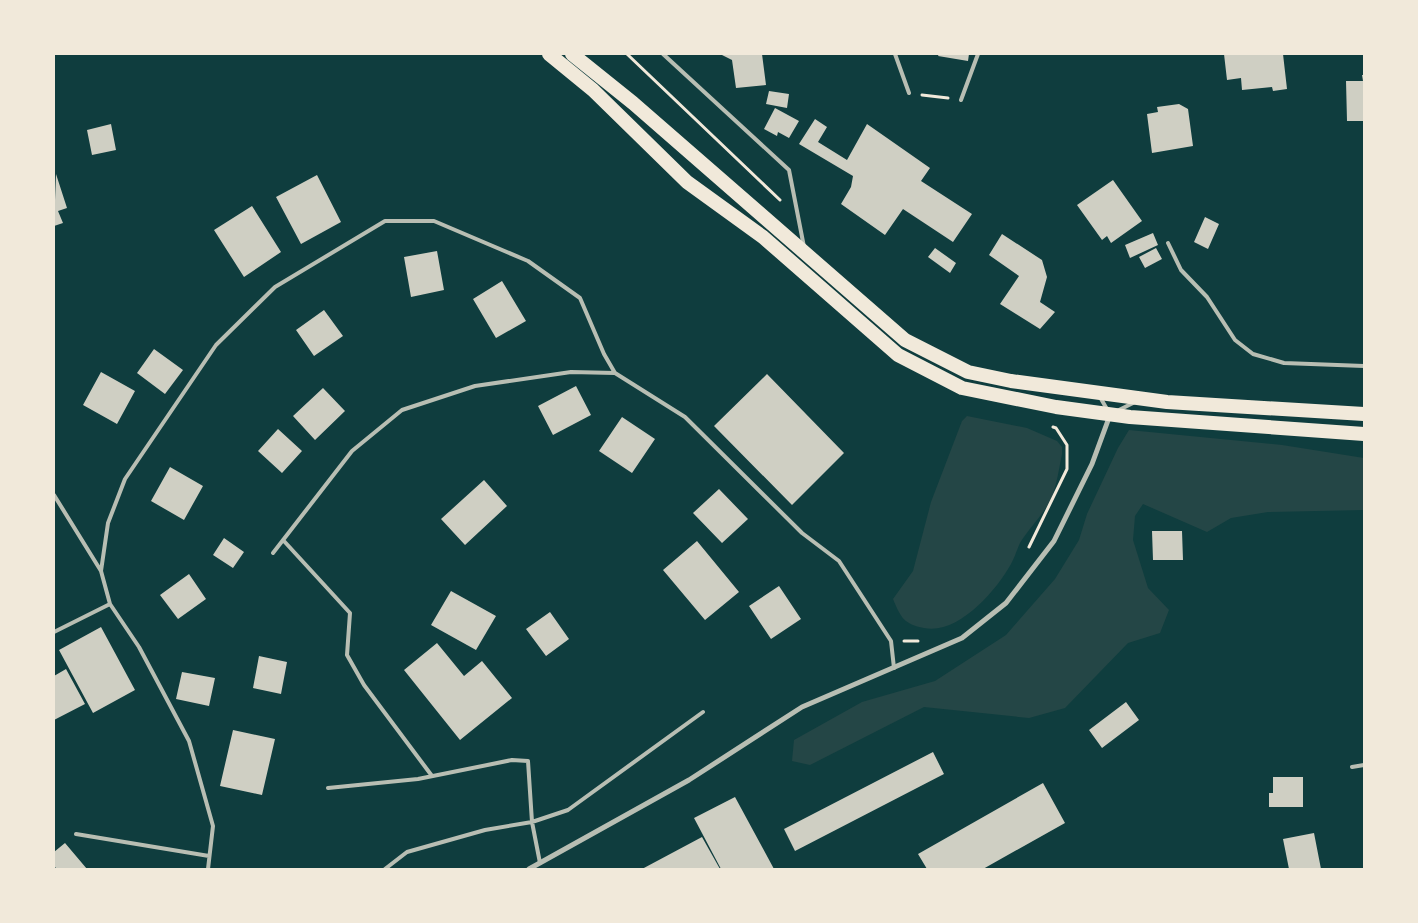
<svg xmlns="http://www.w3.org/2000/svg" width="1418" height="923" font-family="Rubik,sans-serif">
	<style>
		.green { fill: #244646 }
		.building { fill: #cfcfc3 }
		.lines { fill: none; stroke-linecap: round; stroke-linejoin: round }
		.path { stroke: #f1e9da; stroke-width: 3 }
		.service { stroke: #b8beb3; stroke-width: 4 }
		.minor { stroke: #b8beb3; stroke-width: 5 }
		.trunk { stroke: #f1e9da; stroke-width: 14 }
	</style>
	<rect width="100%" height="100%" fill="#0f3d3e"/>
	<path class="green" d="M967 416 1027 428 1057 441 1062 447V454C1059 468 1057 485 1051 499 1044 514 1029 528 1020 543 1017 549 1015 557 1011 564 996 591 958 635 924 628 904 624 901 618 893 599L913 571 931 502 962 421Z
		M1129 430 1282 445 1364 458V510L1268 512 1231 518 1207 532 1143 504 1135 516 1133 540 1148 588 1169 610 1160 633 1128 643 1065 708 1029 718 924 707 810 765 792 761 794 740 862 702 935 681 1006 635 1055 579 1079 540 1087 514 1118 448Z"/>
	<path class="building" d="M720 54H762L766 85 736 88 732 60Z
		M939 54H969L968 61 938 56Z
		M1224 54H1283L1287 89 1273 91 1272 87 1242 90 1241 78 1227 80Z
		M1362 75H1364V121H1347L1346 81H1363Z
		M769 91 789 94 787 108 766 104Z
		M1179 104 1188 109 1193 146 1152 153 1147 114 1158 112 1157 107Z
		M775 108 799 121 789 138 778 132 777 136 764 129Z
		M815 119 827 127 818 142 847 160 867 124 930 168 921 181 972 214 953 242 903 209 885 235 841 204 851 187 853 176 799 144Z
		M111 124 116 150 92 155 87 130Z
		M56 174 67 208 58 211 63 223 54 226Z
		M317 175 341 222 301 244 276 197Z
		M1113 180 1142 221 1111 243 1107 236 1102 240 1077 205Z
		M252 206 281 252 244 277 214 230Z
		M1205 217 1219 224 1208 249 1194 242Z
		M1153 233 1158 245 1130 258 1125 245Z
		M1002 234 1042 260 1047 277 1040 302 1055 312 1040 329 1000 304 1019 276 989 255Z
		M935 248 956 263 950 273 928 257Z
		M1156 248 1162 259 1145 268 1139 257Z
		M437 251 444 290 411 297 404 257Z
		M502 281 526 321 496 338 473 299Z
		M324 310 343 336 314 356 296 330Z
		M154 349 183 370 165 394 137 373Z
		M101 372 135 391 117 424 83 405Z
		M767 374 844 453 792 505 714 426Z
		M576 386 591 415 553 435 538 406Z
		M323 388 345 411 315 440 293 416Z
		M622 417 655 439 632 473 599 451Z
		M278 429 302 451 282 473 258 451Z
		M170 467 203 486 184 520 151 501Z
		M484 480 507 506 465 545 441 519Z
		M719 489 748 519 722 543 693 513Z
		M1152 531H1182L1183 560H1153Z
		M224 538 244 552 233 568 213 555Z
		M697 541 739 592 705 620 663 570Z
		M189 574 206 599 178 619 160 595Z
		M779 586 801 619 771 639 749 606Z
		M451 591 496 616 476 650 431 625Z
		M550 612 569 639 546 656 526 629Z
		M101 627 135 690 93 713 59 650Z
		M437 643 464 676 482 661 512 698 460 740 404 670Z
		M259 656 287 662 281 694 253 688Z
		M66 669 85 704 54 720V676Z
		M182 672 215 678 209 706 176 699Z
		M1126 702 1139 720 1102 748 1089 730Z
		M233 730 275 739 262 795 220 786Z
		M933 752 944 774 795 851 784 829Z
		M1273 777H1303V807H1269V793H1273Z
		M1043 783 1065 823 983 869H927L918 854Z
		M735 797 774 869H721L694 818Z
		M1314 833 1321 869H1289L1283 839Z
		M702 837 720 869H642Z
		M65 843 87 869H57L54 866V852Z"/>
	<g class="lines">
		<path class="path" d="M627 54 780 200
			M922 95 948 98
			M1029 547 1067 469V445L1056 428 1053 427
			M904 641H918"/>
		<path class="service" d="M663 54 789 170 804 247
			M895 54 909 93
			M961 100 978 54
			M1168 243 1181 270 1207 297 1235 340 1253 354 1284 363 1364 366
			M1100 397 1108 411
			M1117 411 1135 402
			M54 495 101 571 110 604 139 647 189 741 213 826 208 869
			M283 540 350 613 347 655 364 685 432 776
			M273 553 352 451 402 410 475 386 571 372 615 373 685 417 802 533 839 561 891 641 894 668
			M101 571 108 523 125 479 216 345 275 287 385 221H434L528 261 580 298 604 354 615 373
			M54 632 110 604
			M1352 767 1364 765
			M328 788 418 779 512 760 528 761 532 822 540 863
			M76 834 209 856
			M385 869 407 852 485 830 532 822 568 810 703 712"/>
		<path class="minor" d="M529 869 689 780 802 707 962 638 1006 603 1054 541 1092 464 1110 415"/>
		<path class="trunk" d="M549 54 593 90 687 182 763 237 898 355 962 388 1056 407 1130 417 1364 434
			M572 54 633 103 905 340 968 372 1011 381 1167 402 1364 414"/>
	</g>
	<rect width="1418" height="923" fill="none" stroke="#f1e9da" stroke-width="110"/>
</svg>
